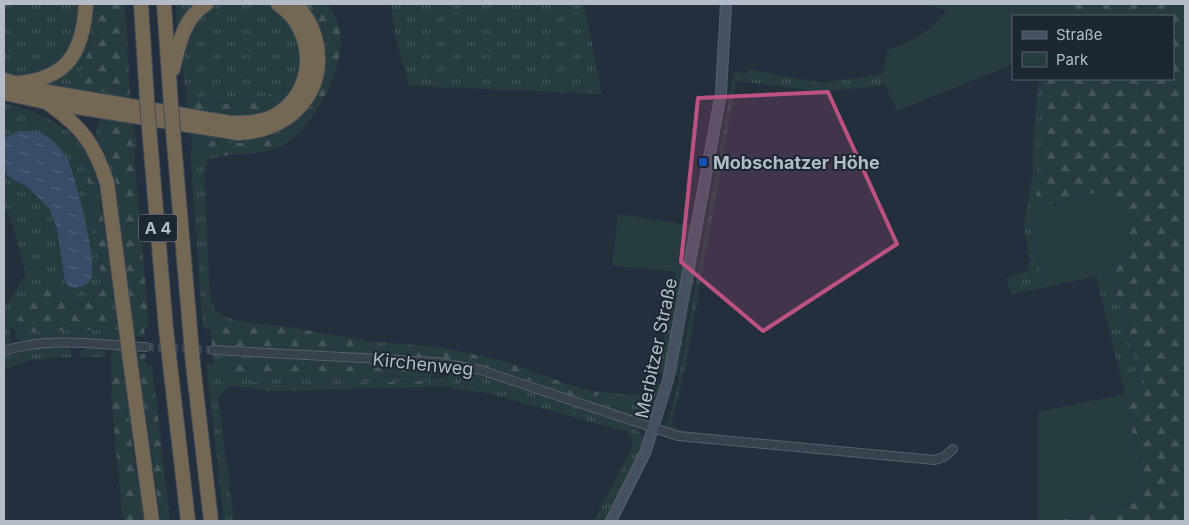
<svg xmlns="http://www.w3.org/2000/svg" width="1189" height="525" font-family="Inter,sans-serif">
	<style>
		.grass { fill: url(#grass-tufts) }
		.forest { fill: url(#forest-firs) }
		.green { fill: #263c3f }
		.water { fill: url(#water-ripples) }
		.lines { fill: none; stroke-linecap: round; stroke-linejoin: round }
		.street-tunnel { stroke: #3a4453; stroke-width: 8; stroke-dasharray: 8 4; stroke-linecap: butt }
		.street-casing { stroke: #565f6c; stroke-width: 10 }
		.secondary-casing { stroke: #565f6c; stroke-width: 12 }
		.highway-casing { stroke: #434c59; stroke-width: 16 }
		.street { stroke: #38414e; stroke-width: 8 }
		.secondary { stroke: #465061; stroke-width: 10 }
		.highway { stroke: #746855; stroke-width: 14 }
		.highway-bridge-casing { stroke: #434c59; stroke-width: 16; stroke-linecap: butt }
		.highway-bridge { stroke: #746855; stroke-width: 14 }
		.marked { fill: #bd5182; fill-opacity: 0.2; stroke: #bd5182; stroke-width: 4; stroke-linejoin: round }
		.transit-dot { fill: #1a4fb4; stroke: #1d2633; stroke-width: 2 }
		.labels { text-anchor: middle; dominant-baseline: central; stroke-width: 4; stroke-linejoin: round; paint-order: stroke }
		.shield { fill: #1d2633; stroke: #878f9c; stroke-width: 1 }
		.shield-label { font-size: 16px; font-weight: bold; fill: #b4bcc9 }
		.poi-label { font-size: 18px; font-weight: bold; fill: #b4bcc9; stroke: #1d2633; text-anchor: start }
		.street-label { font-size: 18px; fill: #b4bcc9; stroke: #1d2633 }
	</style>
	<defs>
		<pattern id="grass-tufts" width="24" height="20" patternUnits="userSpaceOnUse" patternTransform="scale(1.25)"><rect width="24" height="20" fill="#263c3f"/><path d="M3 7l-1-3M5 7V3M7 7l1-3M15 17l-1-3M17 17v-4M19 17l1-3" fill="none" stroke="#435659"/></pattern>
		<pattern id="forest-firs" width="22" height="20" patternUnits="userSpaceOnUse" patternTransform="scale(1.25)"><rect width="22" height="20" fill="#263c3f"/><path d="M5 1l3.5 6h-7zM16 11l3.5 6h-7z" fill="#435659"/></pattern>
		<pattern id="water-ripples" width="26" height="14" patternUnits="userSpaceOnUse" patternTransform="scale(1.25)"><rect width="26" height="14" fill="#394c67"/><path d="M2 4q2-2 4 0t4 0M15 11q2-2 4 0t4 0" fill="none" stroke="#53647b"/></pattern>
	</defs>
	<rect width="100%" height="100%" fill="#242f3e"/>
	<path class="grass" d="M4 4H82L80 25 62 65 22 78 4 74Z
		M92 4 88 54 84 68 125 96 130 94 132 102 39 86 52 80Z
		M176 4H201L177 33Z
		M215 4H271L277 7 299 32 302 75 279 109 243 120 187 109 242 115 276 89C272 92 268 97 263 99 244 109 208 102 187 100L186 86H184L182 51 187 32 206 9Z
		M391 4H584L602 94 409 86 395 36Z
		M318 28 326 37 324 38 328 63 317 97 304 117 285 133 248 143H224L195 138V149L213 151 218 157 207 160 204 172 210 293C211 299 212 308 217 312 224 320 259 324 270 325L262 328 211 323V329H203L190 150 192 149 191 131 286 125Z
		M748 69 821 83 882 74V78L885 85 824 92 736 81 686 364 671 426 684 431 713 435 901 453V455L679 434 663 428 662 426 669 418 678 382 734 72 747 74Z
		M1039 79H1046L1041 129V170L1033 219 1043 288 1012 294 1006 279 1027 271 1030 260 1024 226 1033 170 1034 127Z
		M724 98 726 99 698 256H696Z
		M4 102C37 113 72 124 89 158L84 160 98 239 102 294 72 297 54 285 22 323 24 332 118 329 120 340 37 339 22 342 16 337 14 328 9 329 11 339 9 345 4 347V308L26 274 11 220 4 206Z
		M105 116 133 122 136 141 132 139 131 130 117 125 112 126 108 133 107 140 115 178 127 274H125L96 141C96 131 96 122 105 116Z
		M696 259H698L677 376 674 375Z
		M676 271 682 272 664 373H657Z
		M1110 273 1129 338 1145 385 1142 390 1125 394 1096 276Z
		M370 341 417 345 416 358 371 355Z
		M69 347 72 357C44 358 29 358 4 370V357L38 348Z
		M86 348 103 349 105 351 106 357H79L82 349Z
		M114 350 121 351 145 521H143L135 458 121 372 118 365H111L110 357Z
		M213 355 433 367 441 368 443 370 440 374 437 371 223 360 225 375 245 373 292 378 431 376V379L445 378 451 372 454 370C514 382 571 405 629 425 637 430 645 434 643 444L606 521H594L631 450 633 441 627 432 486 393 446 387H428L427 381 276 385 252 382 249 388 230 386 218 397 234 521H224L206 364H214Z
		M655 382 663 385 652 417 641 420 595 405 599 392 629 395 649 394Z"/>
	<path class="forest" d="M92 4H125L130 94 125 96 86 89 82 86 76 77C93 57 91 29 92 4Z
		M305 4H327C330 9 335 14 337 20 352 57 317 124 285 144 267 156 239 152 218 157L213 151 195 149 194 138 224 143H248L285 133 304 117 317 97 328 63 324 38 325 37 311 10Z
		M1060 4H1185V521H1057L1144 500 1125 394 1142 390 1145 385 1129 338 1110 273 1131 254 1034 208 1041 170V129L1046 79H1173V16H1068L1061 8Z
		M282 86 287 88 289 92C273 126 216 113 187 109V100C208 102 242 109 262 99 269 96 275 90 282 86Z
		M117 125 126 126 131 130 132 139 136 141V150L134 151 149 328H144L145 337H135L115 178 107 140 108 133 112 126Z
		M89 158 98 183 118 329 25 332 22 323 18 322 23 305 42 286 54 285 72 297 102 293 98 239 84 160Z
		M210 323 262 328 270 325 282 326 370 341 371 355 212 346Z
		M417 345 444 348 504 361 567 384 599 392 595 405C551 389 505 368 458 361 444 359 430 359 416 358Z
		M137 353 145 354 146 365H152L170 521H161Z
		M223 360 437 371 440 374 431 376 292 378 245 373 225 375 219 371Z
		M111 365H118L121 372H122L143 521H123L112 405Z
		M427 381 428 387 271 391 249 388 252 382 276 385Z"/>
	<path class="green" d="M923 4H1060L1061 8 1068 16H1013V64L897 111 882 78 887 50C916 40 926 34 947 11Z
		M1098 192 1121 202 1128 215 1131 254 1110 273 1043 288 1033 219 1034 208Z
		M618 214 691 225 682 272 612 266Z
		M1125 394 1144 500 1057 521H1038V412Z"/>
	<path class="water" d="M19 131C24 131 30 131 35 131 47 133 61 148 67 158 75 174 100 268 90 281 85 287 77 289 69 287L65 281 57 229 50 210 41 200 28 188 8 176 4 170V140L6 137Z"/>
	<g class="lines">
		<path class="street-tunnel" d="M146 347 213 350"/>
		<g class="street-casing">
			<path id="street" d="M213 350 436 362 481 370 678 436 935 460 944 457 953 449
				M4 351C50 336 98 345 146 347"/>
		</g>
		<g class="secondary-casing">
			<path id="secondary" d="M611 521 645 453 668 380 721 93 726 4"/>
		</g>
		<g class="highway-casing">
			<path id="highway" d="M141 4 147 100
				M164 4 171 105
				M173 69C179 44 183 19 206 4
				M4 80 36 90 230 123C245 123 260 123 274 116 318 92 317 30 278 4
				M19 83C69 78 83 51 86 4
				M4 93 46 102 238 133C290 132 330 90 315 37 311 24 305 13 295 4
				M49 104C82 127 95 145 107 183L127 336
				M149 127 166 329 188 521
				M173 131 193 364 211 521
				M129 353 152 521"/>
		</g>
		<use href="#street" class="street"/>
		<use href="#secondary" class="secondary"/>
		<use href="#highway" class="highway"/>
		<g class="highway-bridge-casing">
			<path id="highway-bridge" d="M147 100 149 127
				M171 105 173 131
				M127 336 129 353"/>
		</g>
		<use href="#highway-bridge" class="highway-bridge"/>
	</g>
	<path class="marked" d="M828 92 897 244 763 331 681 262 698 98Z"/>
	<rect class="transit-dot" x="698" y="157" width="10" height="10" rx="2.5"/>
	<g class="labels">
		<rect class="shield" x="139" y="214.5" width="38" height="27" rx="4"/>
		<g class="shield-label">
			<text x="158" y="228">A 4</text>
		</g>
		<g class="poi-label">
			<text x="713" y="162">Mobschatzer Höhe</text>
		</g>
		<g class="street-label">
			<text transform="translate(656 348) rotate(-78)">Merbitzer Straße</text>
			<text transform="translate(423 364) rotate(6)">Kirchenweg</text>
		</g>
	</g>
	<rect width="1189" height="525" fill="none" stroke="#b4bcc9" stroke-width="10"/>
	<rect x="1012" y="15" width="162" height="65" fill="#1d2633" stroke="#59626f"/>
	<rect x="1022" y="31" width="25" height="8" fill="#465061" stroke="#59626f"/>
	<text x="1056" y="40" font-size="15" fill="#b4bcc9">Straße</text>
	<rect x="1022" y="52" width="25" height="15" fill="#263c3f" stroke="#59626f"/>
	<text x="1056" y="65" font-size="15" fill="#b4bcc9">Park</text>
</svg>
